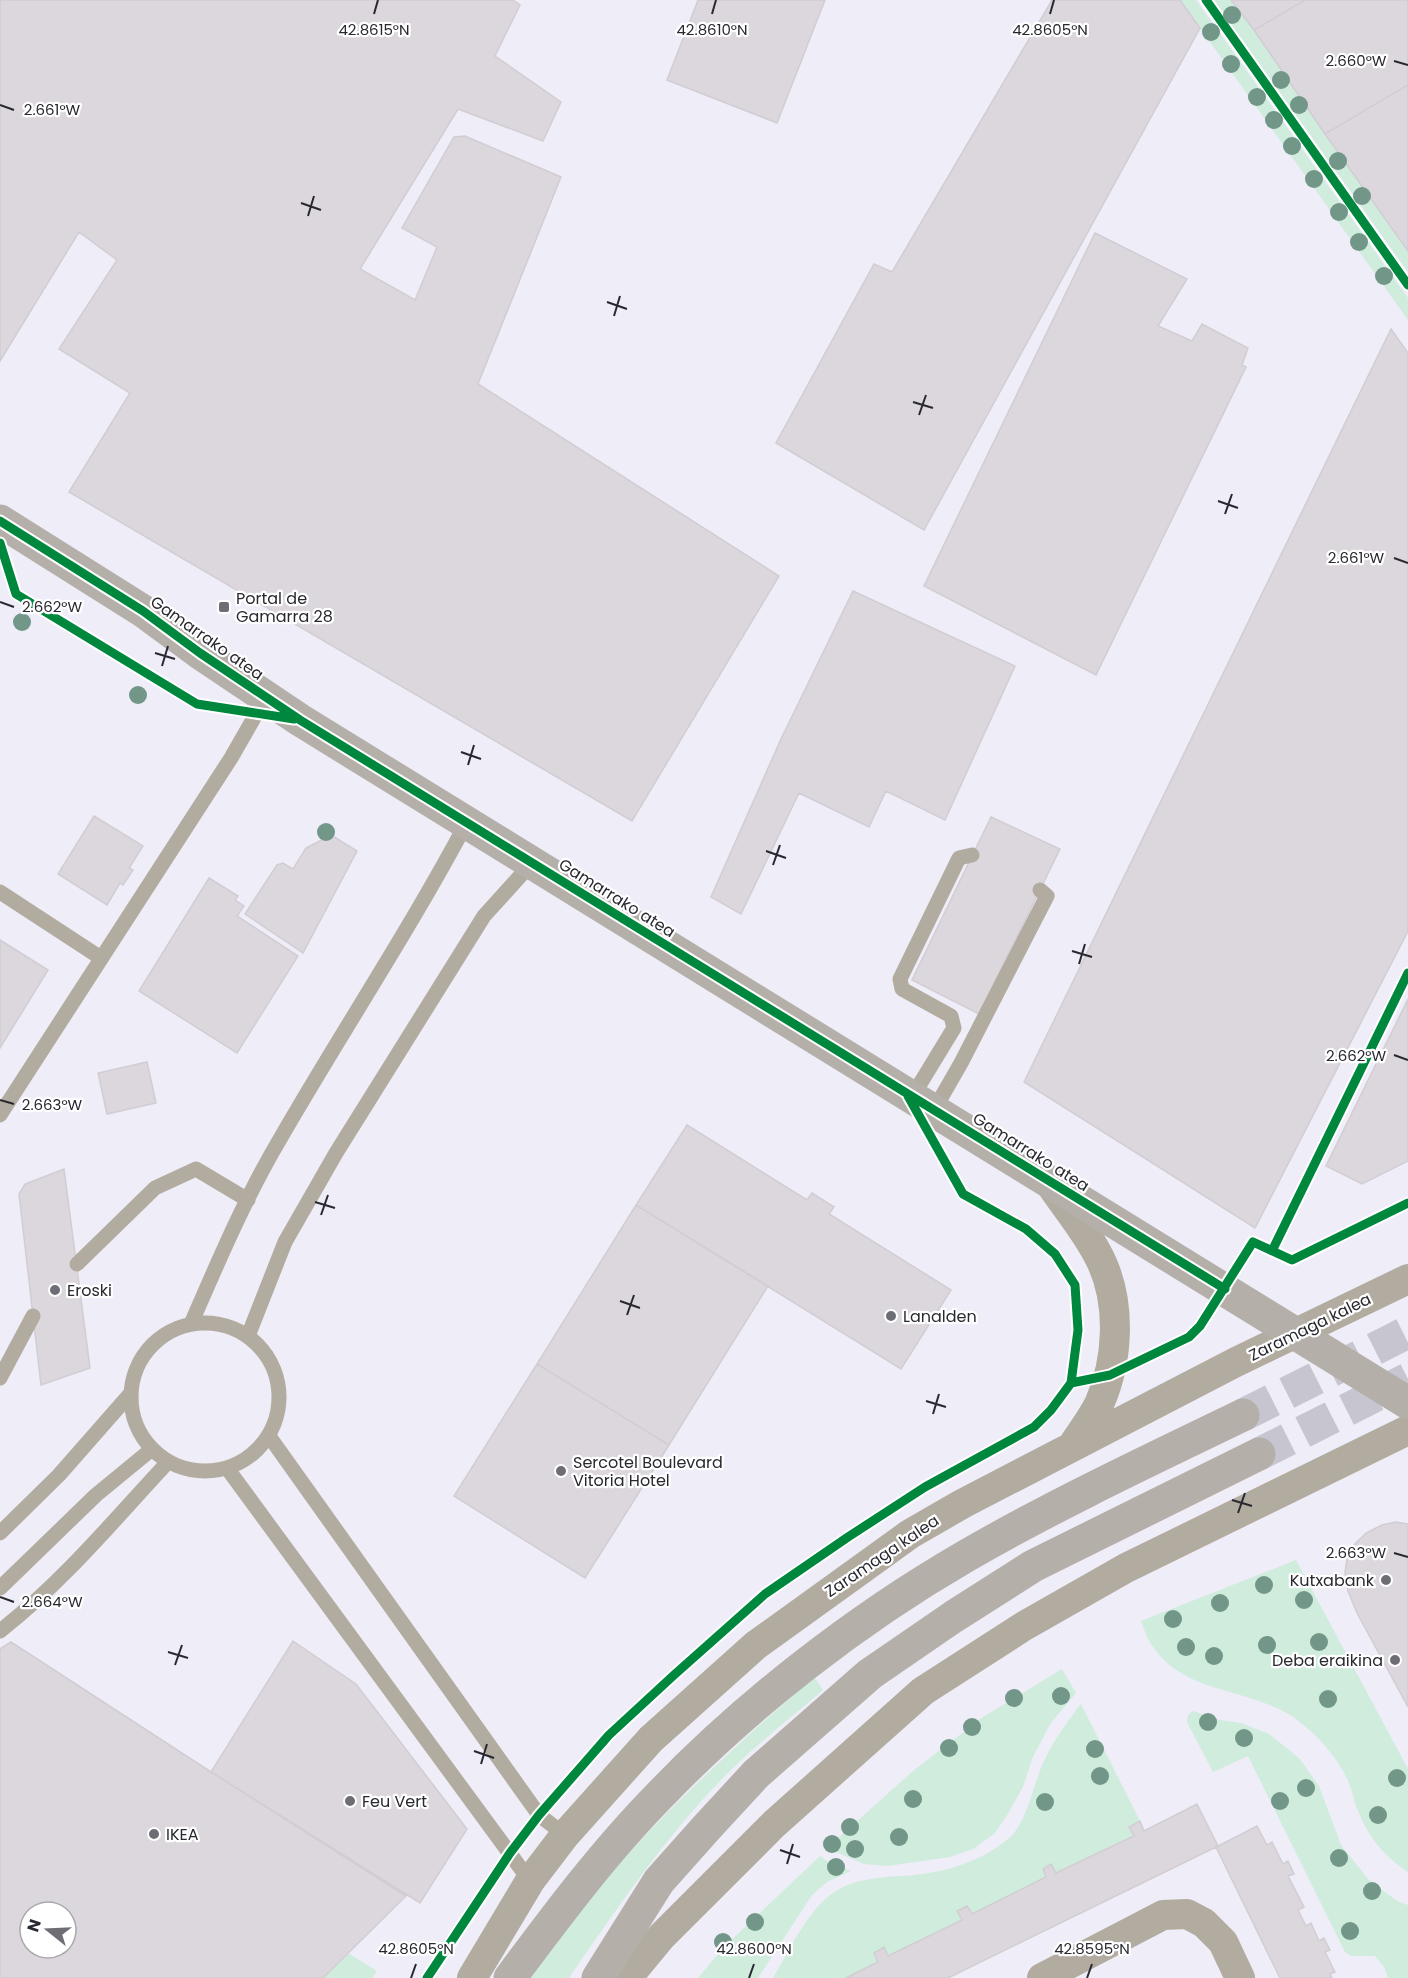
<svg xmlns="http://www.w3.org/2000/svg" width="1408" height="1978" font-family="Poppins,sans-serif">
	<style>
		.green { fill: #cfecdc }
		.building { fill: #dcd7dd; stroke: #d1cdd3; stroke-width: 1.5; fill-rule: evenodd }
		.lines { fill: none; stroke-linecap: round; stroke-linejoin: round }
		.primary-tunnel { stroke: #c7c6d0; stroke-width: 33; stroke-dasharray: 33 16; stroke-linecap: butt }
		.service { stroke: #b2ab9f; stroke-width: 15 }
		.minor { stroke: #b2ab9f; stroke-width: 30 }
		.primary { stroke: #b4afa8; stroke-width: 33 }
		.cycleway-casing { stroke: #fff; stroke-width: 13 }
		.cycleway { stroke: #00873e; stroke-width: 9 }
		.tree { fill: #729687 }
		.ticks { fill: none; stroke: #292830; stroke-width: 2 }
		.poi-dot { fill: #6e6d76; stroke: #fff; stroke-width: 2 }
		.labels { text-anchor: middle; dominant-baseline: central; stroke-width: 4.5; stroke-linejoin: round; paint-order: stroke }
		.poi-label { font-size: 16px; fill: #292830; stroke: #fff; text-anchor: start }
		.street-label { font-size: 16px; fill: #292830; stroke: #fff }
		.ticks-label { font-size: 15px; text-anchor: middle; fill: #292830; stroke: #fff; stroke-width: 4.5; stroke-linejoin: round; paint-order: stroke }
	</style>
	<rect width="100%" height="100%" fill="#eeedf8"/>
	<path class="green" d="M1180 0H1196L1224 39 1408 298V320Z
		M1214 0H1231L1254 30 1408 251V272Z
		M1296 1560 1408 1769V1872C1385 1856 1370 1840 1359 1813 1354 1803 1353 1793 1349 1783 1339 1759 1320 1738 1300 1722 1255 1686 1182 1697 1150 1642 1146 1636 1144 1628 1141 1621Z
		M1062 1669 1076 1693 1050 1724 1032 1759 1023 1787 1007 1815 995 1833 973 1849 950 1857 887 1866 864 1864 827 1848 913 1771 983 1717Z
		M814 1677 823 1690C794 1715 763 1739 736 1765 671 1828 620 1904 569 1978H531C607 1862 710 1768 814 1677Z
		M1081 1704 1140 1821 1129 1827 1134 1836 1056 1873 1051 1864 1043 1869 1046 1877 972 1914 957 1911 962 1920 888 1956 883 1948 874 1953 878 1962 846 1978H773C788 1953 806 1914 829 1896 857 1873 896 1879 929 1873 958 1868 985 1858 1008 1839 1028 1822 1033 1784 1044 1761 1054 1740 1067 1722 1081 1704Z
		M1193 1711 1220 1720 1241 1723 1269 1734 1299 1758 1319 1786 1341 1845 1369 1880 1397 1901 1408 1905V1978H1388L1384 1967 1375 1956H1351L1345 1952 1248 1756 1213 1772 1187 1722 1188 1715Z
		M820 1856 831 1864 851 1871 827 1882 812 1895 758 1978H698L725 1946Z
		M348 1953 377 1971 372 1978H323Z"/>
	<path class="building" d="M0 0H513L520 5 495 56 561 102 543 141 458 109 360 269 415 300 437 247 402 228 454 137 465 136 561 177 478 384 779 576 632 821 69 492 130 393 59 349 117 260 79 232 0 361Z
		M698 0H825L777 123 667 80Z
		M1052 0H1180L1200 28 924 530 776 443 874 264 892 272Z
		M1231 0H1305L1254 30Z
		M1305 0H1408V85L1325 134 1254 30Z
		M1408 85V251L1325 134Z
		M1095 233 1187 279 1158 326 1192 341 1202 324 1248 348 1242 365 1246 367 1096 675 924 586Z
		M1391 329 1408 353V931L1255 1228 1024 1082Z
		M853 591 1015 666 945 820 886 791 869 827 799 793 741 914 711 897 781 739Z
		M94 816 143 846 129 868 133 870 123 885 120 883 107 905 58 874Z
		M991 817 1060 849 979 1014 912 980Z
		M331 835 357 851 303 953 245 914 277 865 283 863 293 869 306 848Z
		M209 878 238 896 235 900 244 906 237 916 298 956 237 1053 139 991Z
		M0 940 48 970 0 1048Z
		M1408 999V1161L1362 1184 1326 1166Z
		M147 1062 156 1103 107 1114 98 1073Z
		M687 1125 807 1200 812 1193 834 1207 829 1214 951 1290 901 1369 636 1205Z
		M64 1169 90 1368 41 1385 19 1194 25 1184Z
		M636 1205 768 1286 669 1445 537 1364Z
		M537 1364 669 1445 585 1578 454 1496Z
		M1396 1522 1408 1524V1707L1357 1613 1348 1591 1345 1573 1347 1558 1354 1545 1366 1533 1382 1525Z
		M293 1641 356 1684 467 1829 420 1903 211 1772Z
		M11 1642 211 1772 406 1896 323 1978H0V1649ZM30 1912H66V1948H30Z
		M1197 1804 1218 1846 1216 1847 948 1978H846L878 1962 874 1953 884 1947 888 1956 962 1920 957 1911 967 1906 972 1914 1046 1877 1043 1869 1051 1864 1056 1873 1134 1836 1129 1827 1140 1821 1144 1831Z
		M1257 1826 1267 1845 1272 1842 1283 1864 1288 1861 1294 1874 1288 1876 1304 1907 1298 1910 1306 1926 1311 1923 1319 1941 1324 1938 1330 1950 1325 1952 1335 1972 1330 1974 1332 1978H1280L1277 1972 1216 1847Z"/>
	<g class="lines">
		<path class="primary-tunnel" d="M1243 1415 1408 1332
			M1259 1454 1408 1379"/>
		<path class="service" d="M0 892 101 958
			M912 1097 954 1028 951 1016 902 989 900 979 959 858 972 855
			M934 1110 961 1063 1047 896 1040 890
			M0 1115 231 758 266 697
			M77 1264 155 1188 196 1169 248 1200
			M131 1397a74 74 0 1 1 148 0a74 74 0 1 1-148 0Z
			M191 1324C218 1262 245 1198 280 1139 341 1033 409 931 467 822
			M248 1336 285 1242 336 1153 484 916 532 863
			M0 1378 33 1316
			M269 1436 539 1815 565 1835
			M227 1468 530 1881
			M0 1533 59 1475 131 1393
			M0 1588 96 1495 152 1449
			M0 1631C63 1582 114 1520 168 1462"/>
		<path class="minor" d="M1049 1182C1066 1208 1089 1234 1102 1263 1121 1305 1118 1360 1100 1402 1093 1417 1082 1431 1073 1445
			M472 1978 530 1881 565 1835 651 1739 756 1645 910 1534 962 1504 1236 1362 1408 1279
			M627 1978 661 1937 774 1824 923 1691 1024 1626 1126 1568 1408 1430
			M1042 1978 1163 1915 1187 1914 1204 1923 1223 1942 1240 1978"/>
		<path class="primary" d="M0 521 143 611 200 653 300 720 1408 1403
			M510 1978C557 1915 604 1852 659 1796 746 1705 857 1619 966 1556 1056 1504 1150 1460 1243 1415
			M598 1978 659 1881 708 1826 756 1774 870 1674 953 1617 1033 1566 1259 1454"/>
		<g class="cycleway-casing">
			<path id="cycleway" d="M1206 0 1408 285
				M0 521 143 611 200 653 300 720 1225 1289
				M0 543 16 594 197 704 294 719
				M908 1096 963 1194 1026 1229 1055 1254 1075 1285 1078 1330 1071 1383
				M1272 1251 1408 973
				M427 1978 510 1853 539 1815 609 1735 674 1675 765 1594 848 1537 925 1487 1034 1427 1051 1410 1071 1383 1110 1375 1189 1337 1200 1326 1253 1242 1292 1260 1408 1203"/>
		</g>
		<use href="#cycleway" class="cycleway"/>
	</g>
	<g class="tree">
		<circle cx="1232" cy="15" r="9"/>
		<circle cx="1211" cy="32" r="9"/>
		<circle cx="1231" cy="64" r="9"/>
		<circle cx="1281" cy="80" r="9"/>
		<circle cx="1257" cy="97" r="9"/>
		<circle cx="1299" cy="105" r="9"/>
		<circle cx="1274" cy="120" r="9"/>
		<circle cx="1292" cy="146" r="9"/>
		<circle cx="1338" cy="161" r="9"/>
		<circle cx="1314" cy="179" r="9"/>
		<circle cx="1362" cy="196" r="9"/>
		<circle cx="1339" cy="212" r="9"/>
		<circle cx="1359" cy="242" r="9"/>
		<circle cx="1384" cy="276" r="9"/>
		<circle cx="22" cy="622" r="9"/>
		<circle cx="138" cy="695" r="9"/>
		<circle cx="326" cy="832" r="9"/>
		<circle cx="1264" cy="1585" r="9"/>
		<circle cx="1304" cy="1600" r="9"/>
		<circle cx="1220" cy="1603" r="9"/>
		<circle cx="1173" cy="1619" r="9"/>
		<circle cx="1319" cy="1642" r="9"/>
		<circle cx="1267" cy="1645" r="9"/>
		<circle cx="1186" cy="1647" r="9"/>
		<circle cx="1214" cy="1656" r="9"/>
		<circle cx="1061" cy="1696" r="9"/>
		<circle cx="1014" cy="1698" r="9"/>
		<circle cx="1328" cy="1699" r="9"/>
		<circle cx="1208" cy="1722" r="9"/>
		<circle cx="972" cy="1727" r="9"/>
		<circle cx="1244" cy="1738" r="9"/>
		<circle cx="949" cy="1748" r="9"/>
		<circle cx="1095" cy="1749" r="9"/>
		<circle cx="1100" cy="1776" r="9"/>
		<circle cx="1397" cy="1778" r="9"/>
		<circle cx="1306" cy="1788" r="9"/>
		<circle cx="913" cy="1799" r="9"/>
		<circle cx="1280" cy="1801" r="9"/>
		<circle cx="1045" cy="1802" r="9"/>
		<circle cx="1378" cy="1815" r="9"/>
		<circle cx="850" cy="1827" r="9"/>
		<circle cx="899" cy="1837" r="9"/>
		<circle cx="832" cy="1844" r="9"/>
		<circle cx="855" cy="1849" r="9"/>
		<circle cx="1339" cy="1858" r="9"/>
		<circle cx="836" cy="1867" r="9"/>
		<circle cx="1372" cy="1891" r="9"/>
		<circle cx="755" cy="1922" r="9"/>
		<circle cx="1350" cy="1931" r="9"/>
		<circle cx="723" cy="1942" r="9"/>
	</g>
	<path class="ticks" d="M374 14 378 0M712 14 716 0M1050 14 1054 0M1394 61 1408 65M0 105 14 110M301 203 321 210M308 216 314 196M607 302 627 309M614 316 620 296M913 402 933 408M919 415 926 395M1218 501 1238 508M1225 514 1232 494M1394 558 1408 563M0 602 14 607M155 653 175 659M162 666 168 646M461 752 481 759M468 765 474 745M766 851 786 858M773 865 780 845M1072 951 1092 957M1079 964 1085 944M1394 1055 1408 1060M0 1100 14 1104M315 1202 335 1208M321 1215 328 1195M620 1301 640 1308M627 1315 634 1295M926 1401 946 1407M933 1414 939 1394M1232 1500 1252 1506M1238 1513 1245 1493M1394 1553 1408 1557M0 1597 14 1602M168 1652 188 1658M175 1665 182 1645M474 1751 494 1758M481 1764 487 1744M780 1850 800 1857M787 1864 793 1844M411 1978 416 1964M749 1978 754 1964M1087 1978 1092 1964"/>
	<g class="poi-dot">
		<rect x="218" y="601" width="12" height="12" rx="3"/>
		<circle cx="55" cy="1290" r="6"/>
		<circle cx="891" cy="1316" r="6"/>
		<circle cx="561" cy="1471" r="6"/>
		<circle cx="1386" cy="1580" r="6"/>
		<circle cx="1395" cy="1660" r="6"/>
		<circle cx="350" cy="1801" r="6"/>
		<circle cx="154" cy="1834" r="6"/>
	</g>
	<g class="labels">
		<g class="poi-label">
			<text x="236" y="598">Portal de<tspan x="236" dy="18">Gamarra 28</tspan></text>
			<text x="67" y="1290">Eroski</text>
			<text x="903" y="1316">Lanalden</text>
			<text x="573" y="1462">Sercotel Boulevard<tspan x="573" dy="18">Vitoria Hotel</tspan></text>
			<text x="1374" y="1580" text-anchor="end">Kutxabank</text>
			<text x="1383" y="1660" text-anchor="end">Deba eraikina</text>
			<text x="362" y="1801">Feu Vert</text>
			<text x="166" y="1834">IKEA</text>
		</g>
		<g class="street-label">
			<text transform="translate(207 638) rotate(35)">Gamarrako atea</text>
			<text transform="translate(617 898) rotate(32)">Gamarrako atea</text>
			<text transform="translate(1031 1152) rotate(32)">Gamarrako atea</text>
			<text transform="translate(1310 1327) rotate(-26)">Zaramaga kalea</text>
			<text transform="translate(882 1556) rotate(-34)">Zaramaga kalea</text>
		</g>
	</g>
	<g class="ticks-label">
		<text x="374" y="35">42.8615°N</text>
		<text x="712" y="35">42.8610°N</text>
		<text x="1050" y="35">42.8605°N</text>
		<text x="1356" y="66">2.660°W</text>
		<text x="52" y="115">2.661°W</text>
		<text x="1356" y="563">2.661°W</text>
		<text x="52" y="612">2.662°W</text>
		<text x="1356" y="1061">2.662°W</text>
		<text x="52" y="1110">2.663°W</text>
		<text x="1356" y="1558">2.663°W</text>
		<text x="52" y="1607">2.664°W</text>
		<text x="416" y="1954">42.8605°N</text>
		<text x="754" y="1954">42.8600°N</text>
		<text x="1092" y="1954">42.8595°N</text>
	</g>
	<g transform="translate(48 1930) rotate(288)"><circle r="28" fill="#ffffff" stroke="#a9a9ac" stroke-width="1.5"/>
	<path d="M0-4.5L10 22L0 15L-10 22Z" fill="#6e6d76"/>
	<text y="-9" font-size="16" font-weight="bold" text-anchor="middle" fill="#292830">N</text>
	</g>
</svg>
